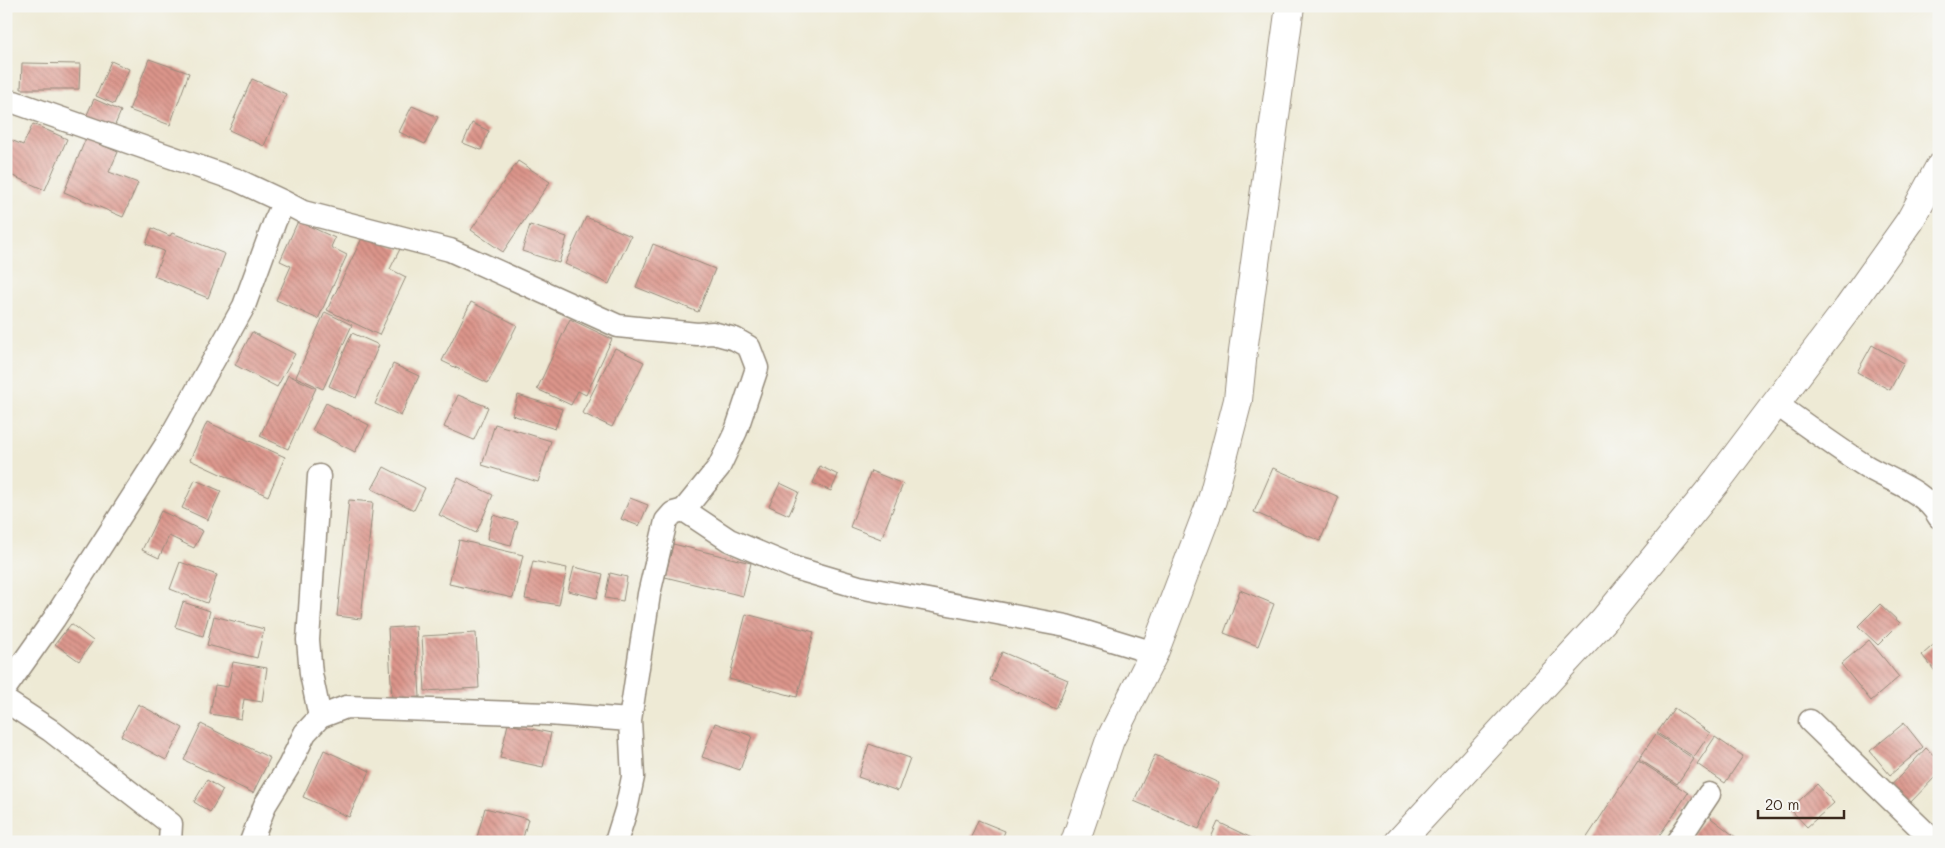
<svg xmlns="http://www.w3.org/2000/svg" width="1945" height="848" font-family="Mali,sans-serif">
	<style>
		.building { fill: url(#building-back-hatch) }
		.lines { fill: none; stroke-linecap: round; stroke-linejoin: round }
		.minor-casing { stroke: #948a7a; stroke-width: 25 }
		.tertiary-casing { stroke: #948a7a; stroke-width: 30 }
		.minor { stroke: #fff; stroke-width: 22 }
		.tertiary { stroke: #fff; stroke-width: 28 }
	</style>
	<defs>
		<pattern id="building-back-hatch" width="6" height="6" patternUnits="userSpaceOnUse" patternTransform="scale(1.25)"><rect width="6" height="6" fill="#dc958b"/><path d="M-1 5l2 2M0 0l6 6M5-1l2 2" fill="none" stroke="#b47a71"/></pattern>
	</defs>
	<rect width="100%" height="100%" fill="#f6f6f2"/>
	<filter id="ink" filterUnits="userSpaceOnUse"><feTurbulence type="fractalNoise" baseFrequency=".02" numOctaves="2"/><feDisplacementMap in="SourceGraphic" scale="10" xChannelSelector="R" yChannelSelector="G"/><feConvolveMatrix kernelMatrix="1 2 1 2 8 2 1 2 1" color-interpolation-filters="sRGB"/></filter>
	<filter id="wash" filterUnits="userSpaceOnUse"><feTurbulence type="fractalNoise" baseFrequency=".0096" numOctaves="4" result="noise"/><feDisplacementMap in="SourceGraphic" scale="20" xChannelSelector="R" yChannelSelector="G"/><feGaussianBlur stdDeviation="1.12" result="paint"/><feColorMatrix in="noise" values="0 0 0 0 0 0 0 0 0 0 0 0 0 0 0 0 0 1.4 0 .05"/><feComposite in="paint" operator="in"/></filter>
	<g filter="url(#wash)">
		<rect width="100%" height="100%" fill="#eeead5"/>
		<g id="blocks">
			<path class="building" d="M149 59 189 73 170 125 129 110Z
				M111 61 129 69 114 104 96 96Z
				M22 63 80 64 79 89H21Z
				M252 79 286 94 264 146 229 130Z
				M94 99 121 111 112 132 85 119Z
				M412 106 438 117 425 144 399 132Z
				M472 123 489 131 481 150 463 143Z
				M33 124 67 139 45 190 6 173V138L23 145Z
				M86 138 118 152 109 172 138 183 123 217 64 192Z
				M518 161 550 182 503 252 471 230Z
				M586 217 631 236 609 284 565 264Z
				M298 221 335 238 331 247 347 255 318 319 276 300 291 266 280 261Z
				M530 225 567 237 559 263 522 251Z
				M152 228 170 236 172 233 225 254 208 298 154 276 164 251 146 244Z
				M365 232 400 249 390 269 406 277 379 335 327 310Z
				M653 244 715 269 698 312 636 287Z
				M471 302 517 325 488 383 442 361Z
				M325 312 352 325 323 389 296 377Z
				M570 319 612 339 586 395 578 391 571 405 537 389Z
				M252 332 295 354 277 387 235 365Z
				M352 333 379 345 356 398 329 386Z
				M1872 345 1904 363 1890 390 1857 372Z
				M615 348 644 362 612 427 582 413Z
				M393 364 419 376 401 416 375 404Z
				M288 375 316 388 288 449 260 436Z
				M458 395 488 407 474 440 444 427Z
				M518 395 562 409 555 429 512 415Z
				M326 403 369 425 355 452 312 430Z
				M207 422 285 457 268 496 190 460Z
				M495 424 551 441 538 482 482 465Z
				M820 466 838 475 831 491 813 483Z
				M384 467 425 488 414 510 372 489Z
				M1273 468 1339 497 1320 541 1254 512Z
				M871 471 903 484 881 539 850 527Z
				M458 478 493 495 476 533 439 515Z
				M195 480 221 491 208 520 182 508Z
				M780 483 799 492 789 515 769 506Z
				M630 498 648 505 639 526 621 519Z
				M349 500 373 502 361 619 337 616Z
				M161 511 203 531 194 548 169 536 159 558 142 550Z
				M493 515 518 522 511 545 487 539Z
				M459 540 523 555 513 598 449 584Z
				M673 544 751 563 743 596 665 577Z
				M533 561 567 568 559 605 525 599Z
				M180 562 217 575 207 603 170 589Z
				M574 567 603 574 597 598 568 591Z
				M610 573 627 577 623 601 605 598Z
				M1240 590 1274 604 1258 646 1224 633Z
				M183 602 210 611 203 636 175 627Z
				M1880 604 1900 623 1878 645 1858 626Z
				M746 614 814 632 797 697 729 679Z
				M214 616 264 629 257 658 207 645Z
				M71 624 93 641 79 661 55 644Z
				M416 626 420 697 392 699 388 628Z
				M476 633 479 688 425 691 422 636Z
				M1869 640 1899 677 1871 701 1841 664Z
				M1939 640V676L1922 655Z
				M1002 652 1068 680 1056 709 990 680Z
				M233 662 267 668 262 702 244 699 241 719 210 714 215 685 228 687Z
				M138 704 183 728 166 760 121 736Z
				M1674 708 1710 733 1694 757 1657 733Z
				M715 723 752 736 740 770 702 757Z
				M1904 723 1923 747 1890 775 1870 751Z
				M201 724 270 758 253 793 184 760Z
				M508 724 551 733 543 767 500 758Z
				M1656 734 1694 759 1677 784 1639 759Z
				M1715 737 1743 756 1725 783 1697 764Z
				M869 744 910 758 898 791 858 777Z
				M1926 748 1939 760V773L1906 807 1888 789Z
				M324 750 370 771 349 817 303 797Z
				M1155 755 1219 783 1199 829 1134 801Z
				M1638 760 1688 793 1655 842H1584Z
				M207 780 223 790 210 812 194 802Z
				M1817 784 1834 803 1807 827 1790 809Z
				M485 808 528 819 522 842 476 841Z
				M1707 815 1737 838 1734 842H1698L1691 836Z
				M978 820 1005 831 1001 842H969Z
				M1218 822 1260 842H1209Z"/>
		</g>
	</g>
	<g filter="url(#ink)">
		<use href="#blocks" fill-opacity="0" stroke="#948a7a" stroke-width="1"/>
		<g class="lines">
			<g class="minor-casing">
				<path id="minor" d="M14 102 237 180 284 202
					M1775 403C1804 424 1833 445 1864 465 1888 480 1925 490 1939 517
					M319 476 308 640 311 674 320 717
					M6 687 54 619 166 445 244 306 275 221 284 202 303 212 450 250 618 326 697 334 713 333 735 339 749 347 757 368 736 431 719 467 684 510
					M6 701 50 730 171 824 170 842
					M1810 721 1935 842
					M251 842 265 805 289 766 305 733 320 717 346 707 548 714 630 720
					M616 842 626 810 633 777 630 720 649 594 666 521 673 513 684 510 729 540 795 568 859 587 1066 626 1154 653
					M1677 842 1709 794"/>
			</g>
			<g class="tertiary-casing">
				<path id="tertiary" d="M1075 842 1110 740 1154 653 1212 500 1238 400 1243 351 1290 6
					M1399 842 1603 621 1718 480 1848 308 1910 221 1939 168"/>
			</g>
			<use href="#minor" class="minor"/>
			<use href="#tertiary" class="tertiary"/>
		</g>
	</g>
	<rect width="1945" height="848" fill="none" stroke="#f6f6f2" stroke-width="25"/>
	<path d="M1758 810v8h86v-8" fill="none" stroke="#3b2a1e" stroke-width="2.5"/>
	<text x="1765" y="810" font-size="15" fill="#3b2a1e" stroke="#f6f6f2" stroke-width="4" paint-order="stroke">20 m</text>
</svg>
